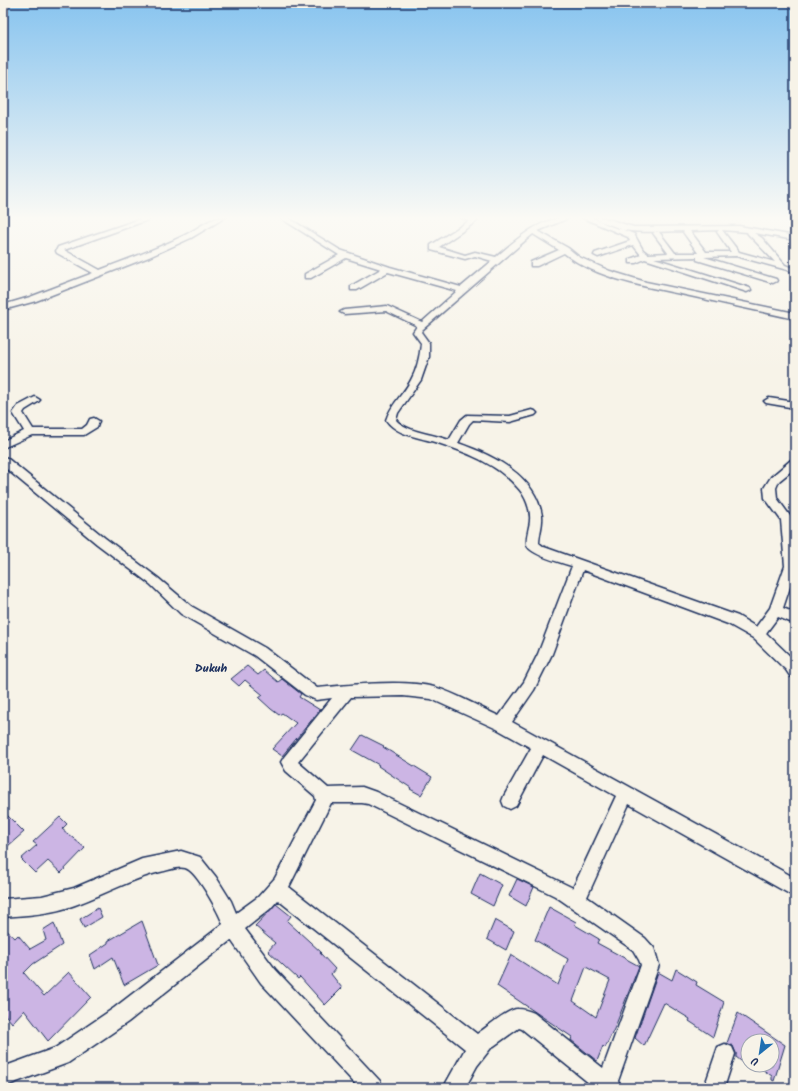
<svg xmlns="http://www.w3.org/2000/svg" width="798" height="1091" font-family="Kalam,sans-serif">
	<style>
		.building { fill: #ccb5e4; stroke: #1b2f5e; fill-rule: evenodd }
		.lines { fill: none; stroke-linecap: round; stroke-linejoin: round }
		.minor-casing { stroke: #1b2f5e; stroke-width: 3 }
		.minor { fill: #f7f3e8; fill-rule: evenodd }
		.labels { text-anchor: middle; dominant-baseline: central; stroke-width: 3.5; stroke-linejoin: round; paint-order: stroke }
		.quarter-label { font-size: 12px; font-weight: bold; fill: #1b2f5e; stroke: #f7f3e8 }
	</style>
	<rect width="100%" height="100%" fill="#f7f3e8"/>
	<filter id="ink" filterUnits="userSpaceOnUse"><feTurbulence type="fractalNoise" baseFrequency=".025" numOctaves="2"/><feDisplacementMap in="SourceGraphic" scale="8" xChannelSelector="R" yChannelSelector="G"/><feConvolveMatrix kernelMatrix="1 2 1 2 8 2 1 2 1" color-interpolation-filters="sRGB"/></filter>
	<g filter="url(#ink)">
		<path class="building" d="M247 666 258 675 264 670 278 682 282 679 301 694 299 697 320 710 282 756 272 749 296 723 282 713 279 715 271 709 259 698 263 695 245 680 239 686 231 679Z
			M362 735 384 746 383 747 432 777 421 795 410 789 411 788 378 766 379 765 352 750Z
			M3 811 24 832 8 846 3 841Z
			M60 817 67 824 62 829 85 848 61 873 48 861 35 873 21 859 37 845 33 842Z
			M480 873 502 885 493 906 471 894Z
			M517 879 534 887 526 906 509 896Z
			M276 904 291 916 287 921 321 952 320 953 335 969 331 974 342 988 325 1005 300 977 298 979 268 951 275 943 255 926Z
			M549 907 576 922 575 925 599 939 597 943 639 966 615 1027 605 1048 603 1046 597 1061 571 1040 572 1037 497 986 511 955 558 985 568 959 535 940ZM586 967 610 980 596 1017 573 1001Z
			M98 908 102 917 84 928 80 919Z
			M495 920 514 931 506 950 487 939Z
			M142 921 158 965 124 985 113 957 95 969 90 955 108 943V941Z
			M54 923 62 945 33 964 24 973 44 996 69 972 91 997 48 1041 24 1010 12 1023 3 1012V927L15 938 18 935 30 949 46 940 43 930Z
			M676 969 697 982 696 985 724 1002 713 1037 689 1021 690 1019 664 1003 644 1046 635 1038 658 972 672 980Z
			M738 1013 785 1045 774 1081 772 1080V1076L756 1065H772V1041H748V1056L745 1064 736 1057V1053L733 1046 727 1043Z"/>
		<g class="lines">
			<g class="minor-casing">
				<path id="minor" d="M146 217H156L64 250 100 270C128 259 157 249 185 235 199 228 210 217 226 217L191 238 149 257 36 301 3 310V305L30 297 93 273 57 253 56 251 58 247Z
					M279 217H287L340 250 390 267 461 287 492 261 475 256 465 259 431 250V245L469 221 460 217H470L477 221 439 247 465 255 475 252 496 257C518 238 541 217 571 217L538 231 568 248 579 257 610 271 646 282 795 313V319C760 311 725 304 690 296 650 287 597 280 564 253L537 266H531V262L559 250 533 234 521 244 422 330 421 332 429 343V357L421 380 398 413 396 420C407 432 433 434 449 440L461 420 467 415 510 416 532 410 535 411 537 413 535 415 510 422 473 420 469 424 458 443C492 455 536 475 542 516 543 525 539 534 539 543L544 547 738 616 756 627 770 608 785 566 781 520 765 498 764 488 771 477 791 460 795 459V468L779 481 776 488 777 498 793 520 795 543V572L783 608 795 613V624L778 617 766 633 795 661V678L790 676 786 670 753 638 728 624 583 570 552 654 534 690 512 722 795 878V897L629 804 587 897 645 938 654 948 659 965 618 1081 621 1088H595L522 1029 519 1028 491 1048 477 1066 465 1088H448L446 1083 465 1049 278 900 270 909 245 929 275 969 380 1081 383 1088H359L261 983 231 940 128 1022 68 1063 3 1087V1067L55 1048 114 1008 223 924C218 911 200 878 189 870 181 864 168 871 160 872 130 879 104 895 75 905 52 914 27 915 3 917V899L42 896 74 888 142 859 181 851 200 857 216 877 231 901 236 913 258 897 275 878 316 800 315 796 286 771 281 762 284 757 332 698 316 700 305 695 255 656 181 614 150 584 97 544 3 466V457L7 458 105 538 158 578 191 606 265 648 317 688C349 685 404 679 434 687 455 693 479 707 499 716L524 682 538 654 572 566C562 563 534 556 528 547 524 540 530 527 530 520 531 509 525 495 517 487 497 464 466 452 438 443 420 437 397 436 386 420 391 404 404 394 411 380 417 369 420 356 421 343L413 332 417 326 386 311 344 314 340 312 344 310 387 306 422 322 457 291 388 272 357 290H351V286L381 269 346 258 311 278H305V274L339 255ZM403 696 431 699 497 729 531 748 504 796 502 801 504 806 510 809 516 806 543 755 616 796 573 888 376 792 362 787 328 788 298 762 351 697ZM331 803H362L368 804 555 896 633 950 639 960 641 965 603 1068 534 1013C529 1011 524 1009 518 1009 509 1008 486 1028 477 1034L289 887Z
					M581 217H590L634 234 643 250 648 254 668 253 653 233 657 231 659 232 675 253H698L683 232 684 231C656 231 618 237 595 217 608 217 621 224 634 227L739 226 795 236V240L754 233 762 238 785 265 795 269 791 271 736 256 704 257 776 279 777 281 773 283 697 260V257L654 258 750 288 751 290 747 292 645 259 636 263H630V259L641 255 633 245 598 257 594 255 595 253 630 241 628 237ZM719 230 717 232 731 252H706L690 231ZM722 230 747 232 748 234 756 242 775 262 739 252Z
					M790 217H795V220Z
					M35 397 40 400 38 402 25 410 23 413 33 429H82L87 425 90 419 94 418 99 421 97 427 84 435H32L3 448V441L24 431 13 413 18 406Z
					M769 398 795 402V408L766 403 764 401Z
					M725 1044 732 1047 735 1054 724 1088H704L718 1047Z"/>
			</g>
			<use href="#minor" class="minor"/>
		</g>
	</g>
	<linearGradient id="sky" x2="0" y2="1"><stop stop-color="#88c4ef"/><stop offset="0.59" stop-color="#fbfaf5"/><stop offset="1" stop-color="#fbfaf5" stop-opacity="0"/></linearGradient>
	<rect width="798" height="370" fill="url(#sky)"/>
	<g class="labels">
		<g class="quarter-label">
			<text x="211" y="668">Dukuh</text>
		</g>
	</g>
	<rect width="798" height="1091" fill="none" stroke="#f7f3e8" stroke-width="16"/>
	<rect x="8" y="8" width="782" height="1075" fill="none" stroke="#1b2f5e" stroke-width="1.5" filter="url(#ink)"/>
	<g transform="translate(760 1053) rotate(210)"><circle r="19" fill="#f7f3e8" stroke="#9fa5b1"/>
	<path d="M0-3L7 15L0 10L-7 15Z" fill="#1f6fb2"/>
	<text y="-6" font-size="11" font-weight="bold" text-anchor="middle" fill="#1b2f5e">U</text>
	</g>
</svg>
